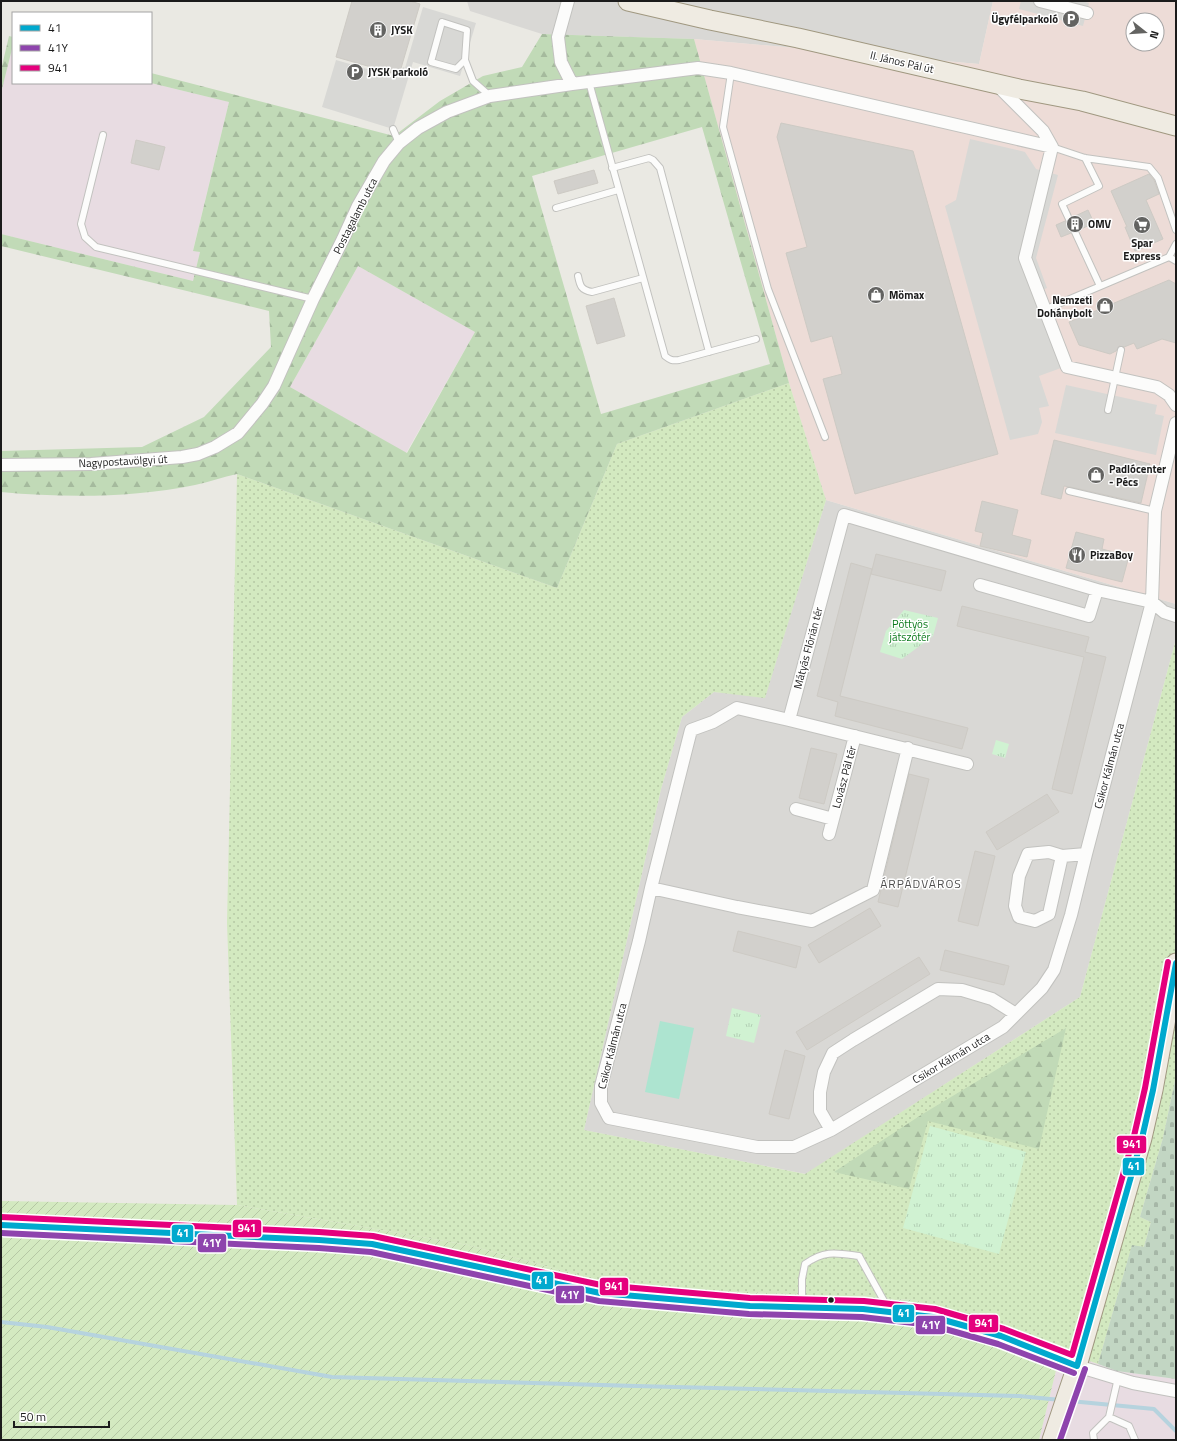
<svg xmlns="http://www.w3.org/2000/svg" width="1177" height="1441" font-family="'Titillium Web',sans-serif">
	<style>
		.residential { fill: #d9d8d5 }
		.commercial { fill: #eddcd7; fill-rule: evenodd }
		.industrial { fill: #e8dce2 }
		.grass { fill: url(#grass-dots) }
		.forest { fill: url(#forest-firs); fill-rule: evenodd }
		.cemetery { fill: url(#cemetery-stones) }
		.park { fill: url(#park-tufts) }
		.garden { fill: url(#garden-furrows) }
		.pitch { fill: #ade4d0 }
		.parking { fill: #d8d8d5 }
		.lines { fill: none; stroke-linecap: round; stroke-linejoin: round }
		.stream { stroke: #b6d3de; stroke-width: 4 }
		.building { fill: #d2d0cc; stroke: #cdcac4 }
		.lane-casing { stroke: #c2c2bf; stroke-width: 8 }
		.street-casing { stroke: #c2c2bf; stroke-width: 14 }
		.secondary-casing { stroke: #90937b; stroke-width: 19 }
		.primary-casing { stroke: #a09880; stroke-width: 21 }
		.lane { stroke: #fcfcfb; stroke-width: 6 }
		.street { stroke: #fcfcfb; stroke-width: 12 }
		.secondary { stroke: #f1f2e8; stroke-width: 17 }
		.primary { stroke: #efebe2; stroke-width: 19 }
		.bus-1-casing { stroke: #fff; stroke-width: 9 }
		.bus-2-casing { stroke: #fff; stroke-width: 9 }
		.bus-3-casing { stroke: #fff; stroke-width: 9 }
		.bus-1 { stroke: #00a9ce; stroke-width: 6 }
		.bus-2 { stroke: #8e44ad; stroke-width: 6 }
		.bus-3 { stroke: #e5007d; stroke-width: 6 }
		.bus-dot { fill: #1b1b1b; stroke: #fff; stroke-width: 1.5 }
		.labels { text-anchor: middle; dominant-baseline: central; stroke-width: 3; stroke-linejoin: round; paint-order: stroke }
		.poi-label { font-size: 11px; font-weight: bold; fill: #1b1b1b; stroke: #fff; text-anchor: start }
		.street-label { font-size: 11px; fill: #1b1b1b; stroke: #fff }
		.park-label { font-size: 11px; fill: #09791a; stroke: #fff }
		.neighbourhood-label { font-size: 12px; letter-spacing: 1px; fill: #4e4e4e; stroke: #fff }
		.line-badge { stroke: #fff; stroke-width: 1.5 }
		.badge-label { font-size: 11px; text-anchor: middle; font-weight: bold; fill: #fff }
	</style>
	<defs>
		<pattern id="grass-dots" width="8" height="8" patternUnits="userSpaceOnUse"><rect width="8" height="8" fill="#d3e9c0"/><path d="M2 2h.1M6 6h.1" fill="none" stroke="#b5c7a4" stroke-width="1.8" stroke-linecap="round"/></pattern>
		<pattern id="forest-firs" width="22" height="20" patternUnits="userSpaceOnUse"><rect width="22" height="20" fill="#c1dab7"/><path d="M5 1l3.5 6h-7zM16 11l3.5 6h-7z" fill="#a5ba9d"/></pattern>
		<pattern id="cemetery-stones" width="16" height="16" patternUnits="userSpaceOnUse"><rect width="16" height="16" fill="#c2d6c3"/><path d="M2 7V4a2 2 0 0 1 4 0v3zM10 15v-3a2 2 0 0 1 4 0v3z" fill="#a6b7a7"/></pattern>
		<pattern id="park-tufts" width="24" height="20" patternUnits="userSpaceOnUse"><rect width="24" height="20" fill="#d0f2d2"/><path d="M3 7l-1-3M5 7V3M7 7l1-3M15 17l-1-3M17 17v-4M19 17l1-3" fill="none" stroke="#b2cfb4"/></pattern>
		<pattern id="garden-furrows" width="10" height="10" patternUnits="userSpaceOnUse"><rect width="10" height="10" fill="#d3e9c0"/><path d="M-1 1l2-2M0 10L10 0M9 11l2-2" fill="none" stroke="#b5c7a4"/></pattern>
	</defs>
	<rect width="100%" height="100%" fill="#eae9e3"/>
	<path class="residential" d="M467 1H993L979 64 694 39 542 34 470 11Z
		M826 500 1176 604V639L1080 997 806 1174 584 1130 661 789 682 717 714 692 765 697Z"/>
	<path class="commercial" d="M993 1H1176V604L826 500 789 383 694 39 979 64ZM1133 20H1157V44H1133Z"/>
	<path class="industrial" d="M12 49H13V83H151L229 102 193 250 200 252 193 281 1 234V93Z
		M358 266 475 332 406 453 290 387Z
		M1061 1350 1117 1371 1176 1379V1440H1039Z"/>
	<path class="grass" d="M789 383 826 500 765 698 714 692 682 717 661 789 584 1130 805 1174 1080 997 1176 639V1076L1163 1138 1140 1217 1151 1222 1144 1247 1132 1246 1098 1364 915 1300 619 1286 468 1245 237 1205 227 923 237 474 557 588 617 444Z"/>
	<path class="forest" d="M542 34 694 39 789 383 617 444 557 588 237 474C223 477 209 482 195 485 132 498 65 498 1 492V451L142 447 204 417 271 347 269 311 1 246V234L193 281 200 252 193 251 229 102 151 83V73L394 136 440 101 483 76 522 67ZM702 127 770 364 601 414 532 176ZM358 266 475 332 407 453 290 387Z
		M9 36 13 37V49H12L1 93V70Z
		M1066 1028 1039 1149 928 1121 909 1189 834 1172 921 1115Z"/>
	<path class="cemetery" d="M1176 1076V1379L1117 1371 1098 1364 1132 1245 1144 1247 1151 1222 1140 1217 1163 1138Z"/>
	<path class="park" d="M904 610 938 618 933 636 902 659 880 652 886 631Z
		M996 740 1009 744 1005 758 992 754Z
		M732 1008 761 1015 754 1043 726 1036Z
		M930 1126 1026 1152 999 1254 903 1228Z"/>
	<path class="garden" d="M1 1201 237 1205 468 1245 619 1286 915 1300 1061 1350 1039 1440H1Z"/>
	<path class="pitch" d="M660 1021 694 1028 679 1099 645 1092Z"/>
	<path class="parking" d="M1021 1H1082L1089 3 1083 26 1019 9Z
		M423 7 476 23 460 76 413 62 393 129 322 107 336 60 399 78 403 67 405 68Z
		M970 139 1025 152 1036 169 1058 175 1036 258 1047 288 1032 294 1061 368 1039 376 1049 406 1039 408 1042 422 1038 434 1010 440 945 206 956 200Z
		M1066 385 1157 405 1155 414 1164 416 1156 455 1055 433Z"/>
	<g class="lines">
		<path class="stream" d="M1 1322 47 1327 332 1377 636 1386 1019 1396 1061 1400
			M1070 1401 1154 1409 1176 1431"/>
	</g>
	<path class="building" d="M352 1H410L420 4 399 75 336 57Z
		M781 123 913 151 998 454 855 494 823 379 842 374 832 336 811 342 786 253 807 247 777 137Z
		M136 140 165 147 159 170 131 163Z
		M594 170 598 183 558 194 554 181Z
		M1149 174 1154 180 1159 194 1146 200 1163 239 1135 251 1125 227H1127L1111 191Z
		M1088 210 1094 223 1079 230 1073 217Z
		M1065 221 1071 233 1061 237 1056 225Z
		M1169 280 1176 284V343L1162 339 1137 349 1134 343 1124 347 1119 346 1116 351 1110 354 1079 345 1069 322Z
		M614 298 625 336 597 344 586 306Z
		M1054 440 1150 464 1141 503 1070 487 1064 486 1061 499 1041 494Z
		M982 501 1018 510 1012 535 1031 540 1027 557 980 546 983 533 975 531Z
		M1076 532 1104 539 1102 549 1129 556 1122 582 1066 568Z
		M876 554 946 571 941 591 871 574Z
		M851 563 872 569 840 696 968 728 962 749 835 716 838 702 817 696Z
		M962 606 1089 637 1085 652 1106 657 1072 794 1052 789 1084 657 957 626Z
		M811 748 837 754 824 804 799 798Z
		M909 774 929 779 898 907 878 902Z
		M1047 794 1059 812 997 850 986 832Z
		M975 851 995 856 978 926 958 921Z
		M870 908 881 926 819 963 808 945Z
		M738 931 801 947 796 968 733 951Z
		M945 950 1009 966 1004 985 940 970Z
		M919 957 930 974 807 1050 796 1032Z
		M785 1050 805 1056 789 1119 769 1114Z"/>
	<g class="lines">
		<g class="lane-casing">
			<path id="lane" d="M465 60 456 69 431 62 442 22 467 30 465 60 473 81 490 96
				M731 73 723 127 768 289 825 437
				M589 82 665 356C670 360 672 361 679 360L756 339
				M393 129 399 143
				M103 135 81 224 85 237 96 247 313 299
				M1052 147 1085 158 1149 167 1158 178 1176 230
				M1085 158 1099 186 1062 204 1100 286
				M612 168 649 158 653 160 660 168 709 352
				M556 208 618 190
				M1169 257 1176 261
				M578 276C580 286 581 290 592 292L643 278
				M1044 310 1169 257 1176 244
				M1108 410 1121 350
				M1069 491 1155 511
				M802 1305V1279L805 1264C825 1250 836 1253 859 1256L889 1310
				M1109 1417 1129 1426 1135 1440
				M1094 1440 1093 1433 1109 1417 1118 1378"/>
		</g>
		<g class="street-casing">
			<path id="street" d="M568 1 558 37 561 62 572 84
				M1040 1 1087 13
				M997 85 1043 131 1052 147 1025 258 1067 367 1157 387 1169 395 1176 405
				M1 465 91 464 182 457 198 454 215 447 238 433 262 404 274 386 313 299 343 239 358 206 384 161 399 143 418 128 447 112 490 96 572 84 698 68 731 73 1052 147
				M980 585 1089 616 1097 590
				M1152 602 1164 612 1176 616
				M789 720 737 708 713 722 691 730 651 888 639 941 601 1086V1103L609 1118 757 1147H794L831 1130 1003 1027 1042 988 1054 970 1071 915 1086 854 1152 602 1155 511 1176 423
				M967 764 789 720 844 515 1097 590 1152 602
				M796 809 833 819
				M829 834 855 736
				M1062 856 1049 852 1028 854 1019 876 1015 906 1019 917 1035 921 1049 914 1062 856 1086 854
				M651 888 737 907 812 921 873 890 908 748
				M831 1130 820 1111V1092L824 1072 833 1053 853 1040 938 989 962 990 992 999 1016 1014
				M1077 1366 1133 1383 1176 1391"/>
		</g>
		<g class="secondary-casing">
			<path id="secondary" d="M1 1225 319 1240 372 1244 600 1293 750 1306 863 1309 933 1317 1001 1336 1077 1366"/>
		</g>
		<g class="primary-casing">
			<path id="primary" d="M628 1 710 20 798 38 1019 89 1082 101 1176 126
				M1052 1440 1077 1366 1142 1138 1153 1090 1176 963"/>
		</g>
		<use href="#lane" class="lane"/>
		<use href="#street" class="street"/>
		<use href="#secondary" class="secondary"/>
		<use href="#primary" class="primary"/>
		<g class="bus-1-casing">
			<path id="bus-1" d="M1 1225 319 1240 372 1244 600 1293 750 1306 863 1309 933 1317 1001 1336 1077 1366
				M1077 1366 1142 1138 1153 1090 1176 963"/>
		</g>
		<g class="bus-2-casing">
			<path id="bus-2" d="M1 1233 319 1248 371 1252 599 1301 749 1314 862 1317 931 1325 998 1344 1074 1373
				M1060 1440 1085 1369"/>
		</g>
		<g class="bus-3-casing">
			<path id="bus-3" d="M1 1217 319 1232 373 1236 601 1285 750 1298 864 1301 935 1309 1004 1329 1072 1355 1134 1136 1145 1088 1168 962"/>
		</g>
		<use href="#bus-1" class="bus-1"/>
		<use href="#bus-2" class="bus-2"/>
		<use href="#bus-3" class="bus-3"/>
	</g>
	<defs>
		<g id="parking-disc" transform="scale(0.9)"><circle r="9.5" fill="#636361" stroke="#fff"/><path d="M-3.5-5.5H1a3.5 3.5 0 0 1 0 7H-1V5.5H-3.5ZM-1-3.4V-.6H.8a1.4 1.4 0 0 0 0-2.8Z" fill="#fff"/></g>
		<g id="building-disc" transform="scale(0.9)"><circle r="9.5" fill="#636361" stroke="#fff"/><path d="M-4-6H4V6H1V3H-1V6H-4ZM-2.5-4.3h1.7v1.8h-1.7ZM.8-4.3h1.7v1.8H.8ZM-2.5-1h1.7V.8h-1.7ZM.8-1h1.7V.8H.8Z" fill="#fff"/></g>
		<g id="supermarket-disc" transform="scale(0.9)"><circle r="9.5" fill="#636361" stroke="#fff"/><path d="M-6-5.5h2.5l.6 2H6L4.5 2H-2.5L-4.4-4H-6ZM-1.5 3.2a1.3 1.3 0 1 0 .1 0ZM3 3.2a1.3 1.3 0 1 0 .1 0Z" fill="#fff"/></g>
		<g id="shop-disc" transform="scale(0.9)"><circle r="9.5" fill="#636361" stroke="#fff"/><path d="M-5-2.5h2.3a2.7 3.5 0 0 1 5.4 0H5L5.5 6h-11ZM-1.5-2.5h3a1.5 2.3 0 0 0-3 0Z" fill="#fff"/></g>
		<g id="restaurant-disc" transform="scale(0.9)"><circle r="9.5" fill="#636361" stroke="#fff"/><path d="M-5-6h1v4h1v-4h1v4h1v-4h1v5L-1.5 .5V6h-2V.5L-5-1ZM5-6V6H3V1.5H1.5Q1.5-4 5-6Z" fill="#fff"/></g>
	</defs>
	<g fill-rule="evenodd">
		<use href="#parking-disc" x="1071" y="19"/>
		<use href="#building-disc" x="378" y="30"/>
		<use href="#parking-disc" x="355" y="72"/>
		<use href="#building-disc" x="1075" y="224"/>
		<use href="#supermarket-disc" x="1142" y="225"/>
		<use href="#shop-disc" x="876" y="295"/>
		<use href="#shop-disc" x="1105" y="306"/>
		<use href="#shop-disc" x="1096" y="475"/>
		<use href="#restaurant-disc" x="1077" y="555"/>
	</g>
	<circle class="bus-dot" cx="831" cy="1300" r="3.5"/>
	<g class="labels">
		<g class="poi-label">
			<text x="1058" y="19" text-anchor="end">Ügyfélparkoló</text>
			<text x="391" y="30">JYSK</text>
			<text x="368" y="72">JYSK parkoló</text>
			<text x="1088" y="224">OMV</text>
			<text x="1142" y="243" text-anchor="middle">Spar<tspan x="1142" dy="13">Express</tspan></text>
			<text x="889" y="295">Mömax</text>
			<text x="1092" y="300" text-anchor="end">Nemzeti<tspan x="1092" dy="13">Dohánybolt</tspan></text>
			<text x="1109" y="469">Padlócenter<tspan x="1109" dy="13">- Pécs</tspan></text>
			<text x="1090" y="555">PizzaBoy</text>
		</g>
		<g class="street-label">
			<text transform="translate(902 62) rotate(13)">II. János Pál út</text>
			<text transform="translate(355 216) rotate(-63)">Postagalamb utca</text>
			<text transform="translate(123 461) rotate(-3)">Nagypostavölgyi út</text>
			<text transform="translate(808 648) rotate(-75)">Mátyás Flórián tér</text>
			<text transform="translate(1109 766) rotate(-75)">Csikor Kálmán utca</text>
			<text transform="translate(844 777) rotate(-75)">Lovász Pál tér</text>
			<text transform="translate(612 1046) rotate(-76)">Csikor Kálmán utca</text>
			<text transform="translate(951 1058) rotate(-31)">Csikor Kálmán utca</text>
		</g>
		<g class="park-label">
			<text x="910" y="624">Pöttyös<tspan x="910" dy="13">játszótér</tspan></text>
		</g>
		<g class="neighbourhood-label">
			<text x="921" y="883">ÁRPÁDVÁROS</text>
		</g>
	</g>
	<g class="line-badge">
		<rect x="1116" y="1135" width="31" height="19" rx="4" fill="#e5007d"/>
		<rect x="1122" y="1157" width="23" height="19" rx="4" fill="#00a9ce"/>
		<rect x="232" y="1219" width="30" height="19" rx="4" fill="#e5007d"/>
		<rect x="171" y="1224" width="23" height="19" rx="4" fill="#00a9ce"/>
		<rect x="197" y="1233" width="30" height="20" rx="4" fill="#8e44ad"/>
		<rect x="531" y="1271" width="23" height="19" rx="4" fill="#00a9ce"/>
		<rect x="599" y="1277" width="30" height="19" rx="4" fill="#e5007d"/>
		<rect x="555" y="1285" width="30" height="19" rx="4" fill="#8e44ad"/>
		<rect x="892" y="1304" width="23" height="19" rx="4" fill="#00a9ce"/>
		<rect x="968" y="1314" width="31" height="19" rx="4" fill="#e5007d"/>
		<rect x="915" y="1315" width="31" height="20" rx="4" fill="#8e44ad"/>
	</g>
	<g class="badge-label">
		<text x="1132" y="1148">941</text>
		<text x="1134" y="1170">41</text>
		<text x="247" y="1232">941</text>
		<text x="183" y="1237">41</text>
		<text x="212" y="1247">41Y</text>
		<text x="542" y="1284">41</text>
		<text x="614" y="1290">941</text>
		<text x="570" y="1299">41Y</text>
		<text x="904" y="1317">41</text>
		<text x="984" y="1327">941</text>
		<text x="931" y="1329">41Y</text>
	</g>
	<rect width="1177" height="1441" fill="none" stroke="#1b1b1b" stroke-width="4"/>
	<rect x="12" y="12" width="140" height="72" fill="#ffffff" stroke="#a4a4a4"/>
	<rect x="20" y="25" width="20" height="6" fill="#00a9ce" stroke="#a4a4a4"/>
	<text x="48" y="32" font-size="12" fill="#1b1b1b">41</text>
	<rect x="20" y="45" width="20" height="6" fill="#8e44ad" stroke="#a4a4a4"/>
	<text x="48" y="52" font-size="12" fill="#1b1b1b">41Y</text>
	<rect x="20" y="65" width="20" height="6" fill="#e5007d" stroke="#a4a4a4"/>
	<text x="48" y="72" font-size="12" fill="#1b1b1b">941</text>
	<g transform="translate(1145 32) rotate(107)"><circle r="19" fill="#ffffff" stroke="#a4a4a4"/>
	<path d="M0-3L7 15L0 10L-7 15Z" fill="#636361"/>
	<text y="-6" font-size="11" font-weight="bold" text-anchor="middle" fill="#1b1b1b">N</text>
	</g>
	<path d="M14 1421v6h95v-6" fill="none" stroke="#1b1b1b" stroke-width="2"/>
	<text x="20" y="1421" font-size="12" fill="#1b1b1b" stroke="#ffffff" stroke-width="3" paint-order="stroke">50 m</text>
</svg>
